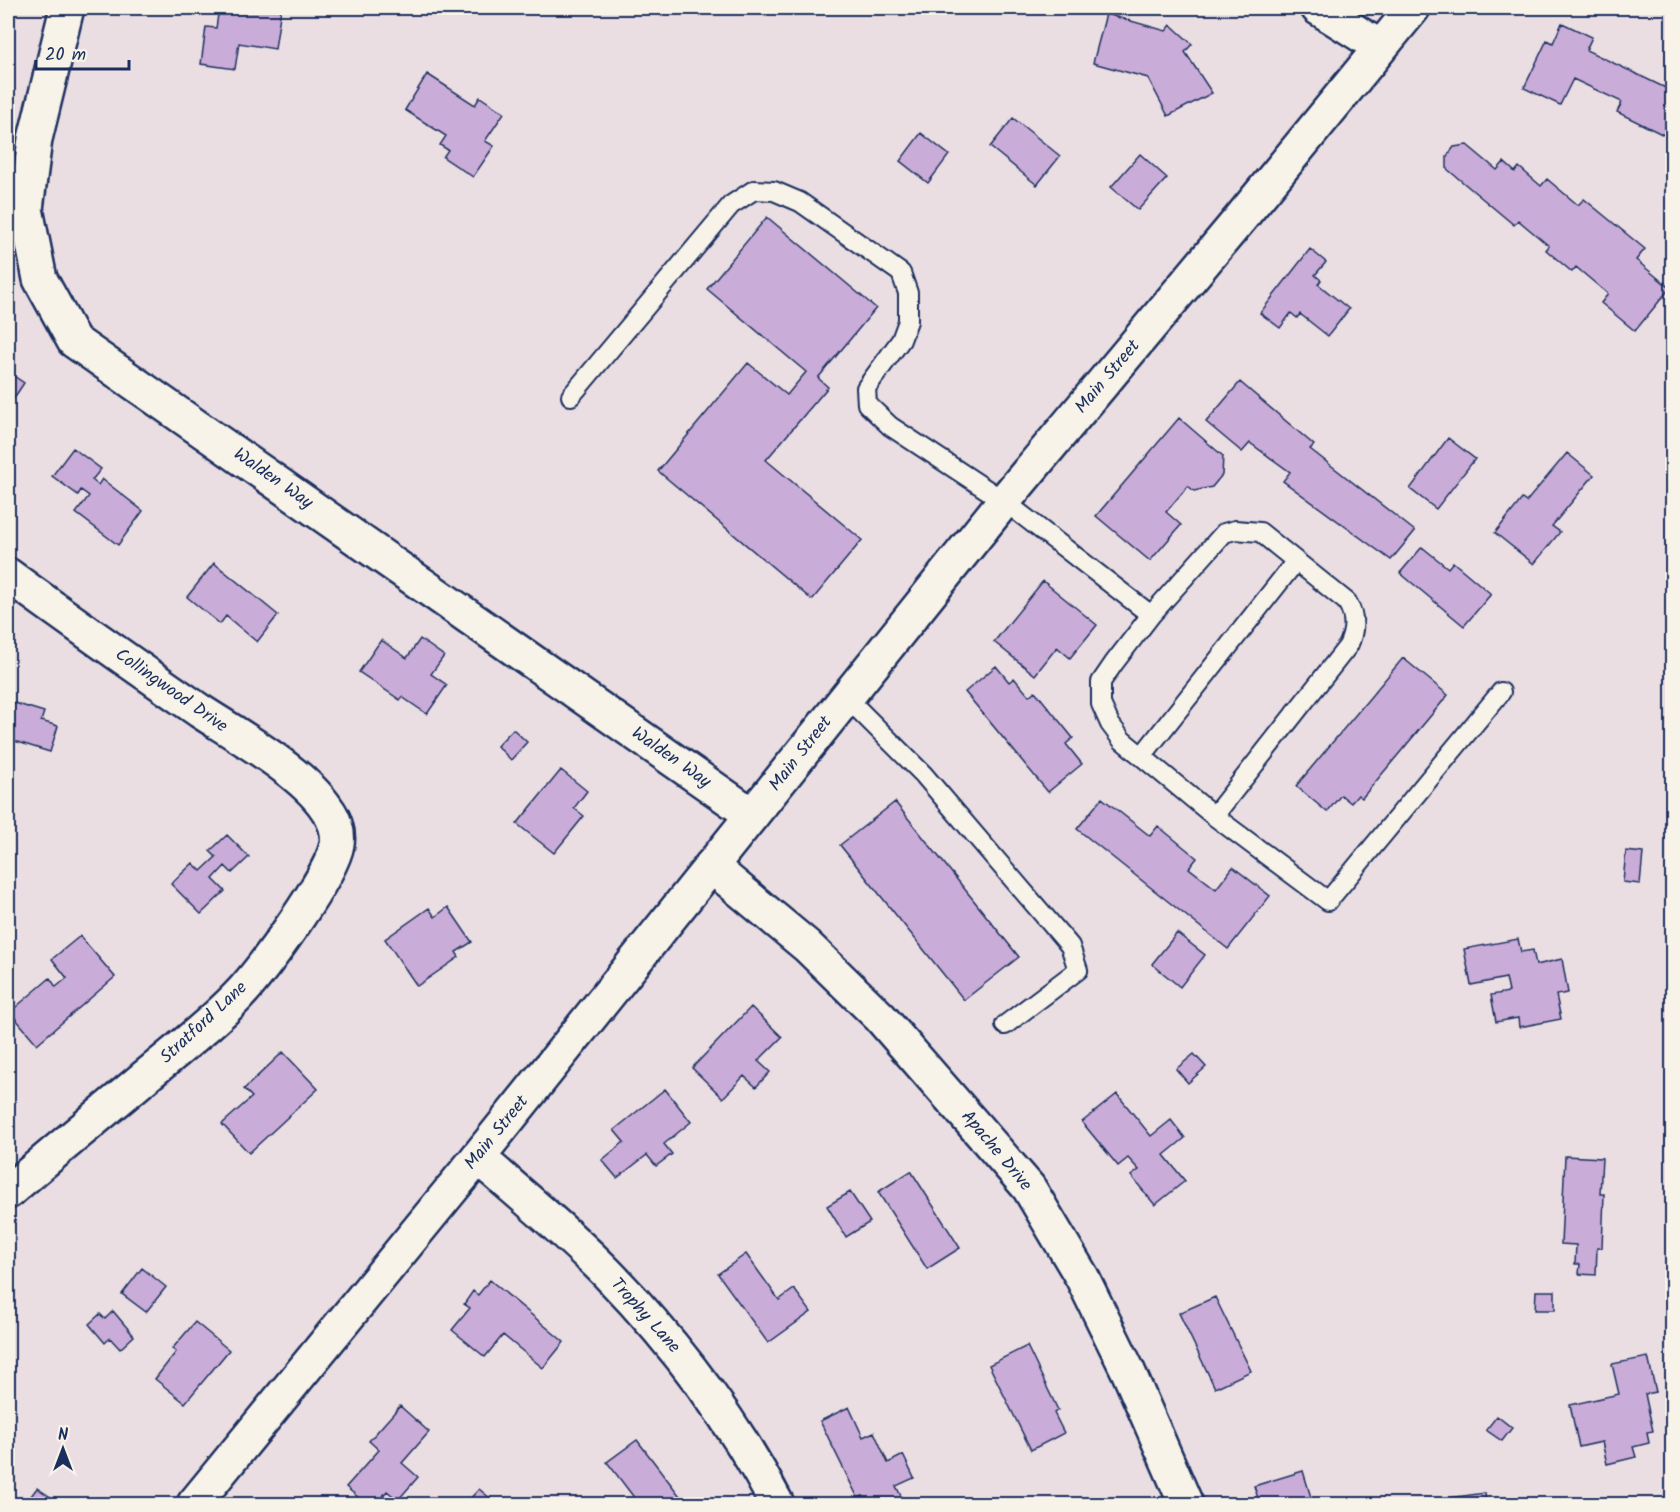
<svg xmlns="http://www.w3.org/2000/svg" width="1680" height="1512" font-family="Kalam,sans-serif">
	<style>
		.building { fill: #caacd8; stroke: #1b2f5e; stroke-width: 1.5 }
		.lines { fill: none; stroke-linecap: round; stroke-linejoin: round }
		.service-casing { stroke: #1b2f5e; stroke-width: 22 }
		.minor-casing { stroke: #1b2f5e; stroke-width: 38 }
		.tertiary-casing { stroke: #1b2f5e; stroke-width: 38 }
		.secondary-casing { stroke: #1b2f5e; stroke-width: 38 }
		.service { stroke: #f7f3e8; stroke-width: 18 }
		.minor { stroke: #f7f3e8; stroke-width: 33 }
		.tertiary { stroke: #f7f3e8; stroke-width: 33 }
		.secondary { stroke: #f7f3e8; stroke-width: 33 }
		.labels { text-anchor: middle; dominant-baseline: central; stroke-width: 5; stroke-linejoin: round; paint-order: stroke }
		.street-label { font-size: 18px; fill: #1b2f5e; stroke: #f7f3e8 }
	</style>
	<rect width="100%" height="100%" fill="#eadee3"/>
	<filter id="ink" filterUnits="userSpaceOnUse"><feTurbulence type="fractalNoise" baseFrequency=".0167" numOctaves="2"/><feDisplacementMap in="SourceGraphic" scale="12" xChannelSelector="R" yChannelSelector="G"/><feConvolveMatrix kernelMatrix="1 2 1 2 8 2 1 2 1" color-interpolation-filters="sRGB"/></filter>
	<g filter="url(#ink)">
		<path class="building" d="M219 8H281L275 49 239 43 235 69 201 64 206 27 216 28Z
			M1106 14 1166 31 1171 25 1192 44 1185 52 1212 93 1168 116 1148 78 1093 63Z
			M1562 23 1592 37 1586 50 1672 91V139L1617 112 1622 102 1573 79 1560 105 1524 88 1547 40 1553 43Z
			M427 74 475 105 480 97 504 113 485 141 494 146 473 177 443 157 448 150 440 145 446 136 405 110Z
			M1013 118 1060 156 1037 185 990 147Z
			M921 133 949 155 928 183 900 161Z
			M1467 145 1497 170 1504 162 1515 172 1519 167 1541 186 1547 179 1578 205 1584 199 1645 249 1636 260 1670 288 1635 331 1601 303 1608 294 1576 267 1572 272 1546 250 1549 246 1518 220 1514 225 1447 169V156L1454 147Z
			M1140 154 1167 178 1138 210 1111 187Z
			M767 217 876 308 818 378 828 387 766 460 862 540 812 600 658 471 748 363 787 395 806 372 707 289Z
			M1310 249 1326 262 1315 275 1321 280 1318 284 1349 309 1328 336 1300 314 1297 318 1291 313 1280 328 1260 313Z
			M8 372 24 383 8 407Z
			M1240 382 1314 445 1310 449 1415 531 1391 560 1283 481 1290 472 1250 443 1242 452 1206 422Z
			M1179 418 1223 456 1222 475 1212 487 1194 491 1188 486 1166 512 1181 525 1150 561 1096 516Z
			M1448 438 1475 459 1436 509 1410 489Z
			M73 448 101 469 92 480 98 485 102 479 143 511 118 545 76 513 89 496 81 490 78 495 52 476Z
			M1567 453 1594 475 1552 526 1560 532 1534 564 1495 533 1522 499 1526 502Z
			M1422 547 1448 568 1453 562 1491 594 1464 626 1400 573Z
			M214 563 278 615 257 642 226 616 220 624 187 597Z
			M1043 581 1097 625 1070 658 1057 647 1035 675 994 642Z
			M420 639 444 656 431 674 447 685 427 714 402 697 400 700 359 672 381 640 407 658Z
			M1403 658 1448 695 1362 798 1358 795 1351 803 1341 795 1327 812 1296 786Z
			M996 666 1009 682 1014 678 1029 696 1035 691 1073 738 1066 744 1082 764 1048 792 965 692Z
			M8 701 44 712 41 721 58 726 50 752 8 739Z
			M513 729 527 742 511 760 497 746Z
			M561 770 587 791 574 808 584 816 554 853 517 824Z
			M1102 798 1150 836 1158 826 1197 858 1189 868 1216 889 1233 867 1270 896 1228 949 1077 829Z
			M895 802 1019 957 964 1000 840 845Z
			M227 835 249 857 232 873 225 866 213 879 225 891 201 914 171 884 193 863 201 871 216 857 210 851Z
			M1626 851 1643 853 1640 884 1623 882Z
			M448 907 472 942 456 952 459 957 417 986 385 939 429 908 435 917Z
			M1177 933 1205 955 1180 987 1152 964Z
			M80 936 115 977 37 1044 10 1012 50 978 56 987 67 978 52 959Z
			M1518 939 1521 952 1533 950 1536 965 1562 959 1568 993 1556 995 1561 1019 1519 1027 1518 1018 1496 1022 1491 995 1509 992 1506 978 1471 985 1464 949Z
			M751 1007 782 1037 758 1061 770 1072 756 1087 744 1076 723 1098 692 1068Z
			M283 1052 318 1089 249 1153 222 1124 252 1097 244 1089Z
			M1194 1054 1206 1067 1188 1083 1176 1069Z
			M665 1089 691 1122 664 1144 672 1154 656 1166 647 1155 617 1178 602 1160 624 1142 614 1130Z
			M1117 1094 1151 1136 1171 1120 1185 1138 1164 1155 1185 1181 1155 1205 1131 1176 1139 1170 1128 1158 1118 1166 1082 1122Z
			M1565 1156 1602 1158 1600 1194H1604L1602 1248H1597L1596 1275 1579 1274 1580 1264H1575L1576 1245 1561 1244Z
			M911 1171 960 1248 927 1269 878 1192Z
			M850 1192 870 1222 846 1237 827 1206Z
			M746 1254 779 1300 794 1289 811 1312 768 1343 718 1274Z
			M142 1268 166 1287 146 1312 122 1294Z
			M490 1280 564 1342 543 1368 503 1335 485 1357 452 1330 470 1308 464 1304 473 1291 478 1295Z
			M1536 1291H1555V1310H1535Z
			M1215 1297 1251 1371 1215 1388 1179 1313Z
			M113 1311 134 1336 120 1349 110 1338 105 1343 89 1324 100 1314 105 1319Z
			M195 1322 229 1350 185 1403 155 1379 176 1352 172 1349Z
			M1027 1346 1058 1410 1054 1413 1064 1433 1031 1450 989 1365Z
			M1648 1357 1656 1392 1645 1394 1653 1431 1647 1432 1649 1443 1633 1447 1636 1457 1607 1464 1602 1442 1579 1447 1570 1405 1619 1394 1612 1364Z
			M400 1406 429 1432 402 1463 418 1477 398 1500 387 1491 376 1504H366L346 1487 379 1450 369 1441Z
			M849 1407 863 1437 874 1432 888 1463 903 1455 914 1478 896 1486 905 1504H868L863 1496 858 1498 820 1421Z
			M1497 1416 1512 1428 1502 1441 1486 1430Z
			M637 1440 686 1504H639L607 1462Z
			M1303 1471 1313 1504H1260L1254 1486Z
			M37 1488 61 1504H25Z
			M479 1489 496 1503 494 1504H474L469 1500Z
			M1485 1493 1486 1504H1450L1449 1498Z"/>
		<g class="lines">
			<g class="service-casing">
				<path id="service" d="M571 396 731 205 754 190 774 191 800 202 901 273 908 293V321L901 340 866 388 867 404 890 426 1004 501 1151 615
					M846 697 923 774 1070 946 1078 970 1005 1025
					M1142 756 1296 561
					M1214 816 1348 646C1355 631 1356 617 1347 602L1260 532 1235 530 1224 533 1151 615 1114 663 1101 682V704L1110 724 1122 740 1214 816 1328 901 1501 692"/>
			</g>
			<g class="minor-casing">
				<path id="minor" d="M66 12 35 139 26 209 40 279 74 341 752 815
					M8 575C71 621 135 666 200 711 237 735 304 773 327 809 334 818 339 832 337 844 332 876 261 972 237 997 210 1025 175 1052 146 1076 100 1115 53 1153 8 1192
					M711 866 807 946 880 1017 1029 1188 1082 1277 1128 1371 1186 1504
					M478 1157C520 1194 568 1233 607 1273 674 1342 733 1419 777 1504"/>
			</g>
			<g class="tertiary-casing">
				<path id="tertiary" d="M1318 8 1380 47"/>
			</g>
			<g class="secondary-casing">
				<path id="secondary" d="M194 1504 478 1157 1004 501 1240 219 1413 8"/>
			</g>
			<use href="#service" class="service"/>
			<use href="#minor" class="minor"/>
			<use href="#tertiary" class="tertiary"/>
			<use href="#secondary" class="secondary"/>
		</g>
	</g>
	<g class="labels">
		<g class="street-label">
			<text transform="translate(1108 377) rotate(-50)">Main Street</text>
			<text transform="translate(273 479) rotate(35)">Walden Way</text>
			<text transform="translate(171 691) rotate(35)">Collingwood Drive</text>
			<text transform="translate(801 754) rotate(-52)">Main Street</text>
			<text transform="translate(671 758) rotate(35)">Walden Way</text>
			<text transform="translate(204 1023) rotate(-43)">Stratford Lane</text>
			<text transform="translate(497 1133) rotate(-51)">Main Street</text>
			<text transform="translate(996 1151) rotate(50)">Apache Drive</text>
			<text transform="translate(645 1316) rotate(48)">Trophy Lane</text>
		</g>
	</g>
	<rect width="1680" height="1512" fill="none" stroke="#f7f3e8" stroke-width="30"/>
	<rect x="15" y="15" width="1650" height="1482" fill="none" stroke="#1b2f5e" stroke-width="2" filter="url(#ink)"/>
	<g transform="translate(63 1449)" stroke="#f7f3e8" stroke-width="4.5" paint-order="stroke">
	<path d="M0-4.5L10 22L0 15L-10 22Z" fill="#1b2f5e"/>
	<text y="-9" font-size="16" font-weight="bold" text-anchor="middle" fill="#1b2f5e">N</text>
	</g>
	<path d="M36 60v9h93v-9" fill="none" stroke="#1b2f5e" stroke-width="3"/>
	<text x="45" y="60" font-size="18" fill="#1b2f5e" stroke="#f7f3e8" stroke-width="4.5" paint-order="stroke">20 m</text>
</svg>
